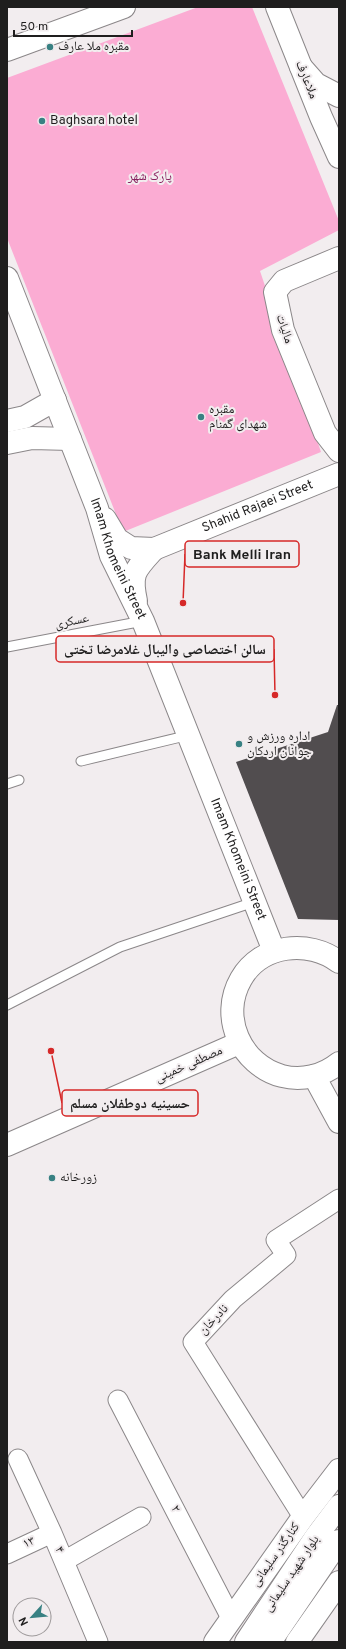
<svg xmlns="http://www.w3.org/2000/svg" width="346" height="1649" font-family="Overpass,'Noto Naskh Arabic',sans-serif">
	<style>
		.green { fill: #fbacd3 }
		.building { fill: #514d4f }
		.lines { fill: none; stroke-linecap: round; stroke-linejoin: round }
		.service-casing { stroke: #8b8789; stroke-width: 11 }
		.minor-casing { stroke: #8b8789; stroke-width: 21 }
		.tertiary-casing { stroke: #8b8789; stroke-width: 24 }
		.secondary-casing { stroke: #8b8789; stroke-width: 24 }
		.primary-casing { stroke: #8b8789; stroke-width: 24 }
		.service { stroke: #fff; stroke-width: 9 }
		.minor { stroke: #fff; stroke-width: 19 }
		.tertiary { stroke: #fff; stroke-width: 22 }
		.secondary { stroke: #fff; stroke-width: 22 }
		.primary { stroke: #fff; stroke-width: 22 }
		.poi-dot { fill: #388183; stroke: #f2edef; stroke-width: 1.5 }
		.labels { text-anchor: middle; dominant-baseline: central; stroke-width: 4; stroke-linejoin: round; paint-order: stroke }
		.poi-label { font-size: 13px; fill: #1f1e1e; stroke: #f2edef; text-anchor: start }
		.street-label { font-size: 13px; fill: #1f1e1e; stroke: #f2edef }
		.park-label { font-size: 13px; fill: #871f5e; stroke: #f2edef }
		.leader { fill: none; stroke: #d62828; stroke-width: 1.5 }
		.callout-dot { fill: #d62828; stroke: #f2edef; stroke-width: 1.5 }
		.callout { fill: #f2edef; stroke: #d62828; stroke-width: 1.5 }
		.callout-label { font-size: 14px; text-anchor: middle; font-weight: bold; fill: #1f1e1e }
	</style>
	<rect width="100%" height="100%" fill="#f2edef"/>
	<path class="green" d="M198 7H252L339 221V230L260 271 321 452 123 532 7 238V78Z"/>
	<path class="building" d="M337 705H339V920L298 919 236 762 328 732Z"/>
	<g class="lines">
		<g class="service-casing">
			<path id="service" d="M7 647 143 621
				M81 761 189 735
				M7 784 19 780
				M7 1005 120 947 254 902"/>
		</g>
		<g class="minor-casing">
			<path id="minor" d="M118 1400 231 1618
				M18 1459 52 1533 98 1642
				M303 1517 193 1342 233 1299 286 1255 276 1240 339 1199
				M7 1554 52 1533
				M64 1561 141 1517"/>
		</g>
		<g class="tertiary-casing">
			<path id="tertiary" d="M301 67 316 84 339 96"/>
		</g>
		<g class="secondary-casing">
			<g id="secondary">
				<path d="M277 7 321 117 339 157"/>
				<path d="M7 50 124 7"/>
				<path d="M339 258 284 281 275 292 283 330 325 433 339 451"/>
				<path id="s1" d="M7 278 97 508 111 556 143 621 274 951"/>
				<path d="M7 421 25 417 55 400"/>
				<path d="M7 443 32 438 70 439"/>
				<path id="s2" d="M105 519 117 539 131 548 154 549 339 474"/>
				<path d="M136 601C130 573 135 570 154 549"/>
				<path d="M339 962C309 939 261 944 241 979 219 1017 241 1065 282 1076 302 1081 323 1076 339 1063"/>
				<path d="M314 1076 339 1122"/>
				<path d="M7 1145 239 1043"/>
				<path d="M215 1642 303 1517 339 1470"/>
				<path d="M297 1642 339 1582"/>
			</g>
		</g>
		<g class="primary-casing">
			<path id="primary" d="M246 1642 315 1538 339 1506
				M270 1642 339 1541"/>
		</g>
		<use href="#service" class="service"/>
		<use href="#minor" class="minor"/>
		<use href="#tertiary" class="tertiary"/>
		<use href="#secondary" class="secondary"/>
		<use href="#primary" class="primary"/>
	</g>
	<g class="poi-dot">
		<circle cx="50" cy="47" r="4"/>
		<circle cx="42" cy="121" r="4"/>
		<circle cx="201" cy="417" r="4"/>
		<circle cx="239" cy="744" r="4"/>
		<circle cx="52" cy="1178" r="4"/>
	</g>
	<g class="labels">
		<g class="poi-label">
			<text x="58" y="47">مقبره ملا عارف</text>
			<text x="50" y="121">Baghsara hotel</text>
			<text x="209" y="410">مقبره<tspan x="209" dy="15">شهدای گمنام</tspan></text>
			<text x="247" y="737">اداره ورزش و<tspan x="247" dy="15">جوانان اردکان</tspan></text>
			<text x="60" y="1178">زورخانه</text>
		</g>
		<g class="street-label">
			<text transform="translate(306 80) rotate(68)">ملاعارف</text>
			<text transform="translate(284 329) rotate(72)">مالیات</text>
			<text stroke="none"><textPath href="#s2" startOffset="175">Shahid Rajaei Street</textPath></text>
			<text stroke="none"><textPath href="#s1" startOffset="302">Imam Khomeini Street</textPath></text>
			<text transform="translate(72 622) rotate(-12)">عسکری</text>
			<text stroke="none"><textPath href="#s1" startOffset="626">Imam Khomeini Street</textPath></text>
			<text transform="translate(189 1065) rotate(-24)">مصطفی خمینی</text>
			<text transform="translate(214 1320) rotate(-46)">نادرخان</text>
			<text transform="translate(175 1509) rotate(63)">۲</text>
			<text transform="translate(29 1543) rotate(-24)">۱۳</text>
			<text transform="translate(59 1550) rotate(67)">۴</text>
			<text transform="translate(276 1555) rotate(-55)">کنارگذر سلیمانی</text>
			<text transform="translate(292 1574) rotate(-56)">بلوار شهید سلیمانی</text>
		</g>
		<g class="park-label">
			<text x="150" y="177">پارک شهر</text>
		</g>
	</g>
	<path class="leader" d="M183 603L185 554M275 695L274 649M51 1051L62 1103"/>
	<g class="callout-dot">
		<circle cx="183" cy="603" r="4"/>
		<circle cx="275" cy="695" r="4"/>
		<circle cx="51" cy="1051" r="4"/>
	</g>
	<g class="callout">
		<rect x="185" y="541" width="114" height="26" rx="4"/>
		<rect x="56" y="636" width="218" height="26" rx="4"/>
		<rect x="62" y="1090" width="136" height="26" rx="4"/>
	</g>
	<g class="callout-label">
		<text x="242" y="559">Bank Melli Iran</text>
		<text x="165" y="654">سالن اختصاصی والیبال غلامرضا تختی</text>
		<text x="130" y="1108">حسینیه دوطفلان مسلم</text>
	</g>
	<rect width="346" height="1649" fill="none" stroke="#1f1e1e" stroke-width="16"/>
	<g transform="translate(32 1617) rotate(243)"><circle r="19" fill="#f2edef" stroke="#9e9a9b"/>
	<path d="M0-3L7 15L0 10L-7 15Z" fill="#388183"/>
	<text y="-6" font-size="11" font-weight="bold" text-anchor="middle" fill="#1f1e1e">N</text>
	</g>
	<path d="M14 30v6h118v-6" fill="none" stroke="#1f1e1e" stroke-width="2"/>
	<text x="20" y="30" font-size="12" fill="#1f1e1e" stroke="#f2edef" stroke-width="3" paint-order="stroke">50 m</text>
</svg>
